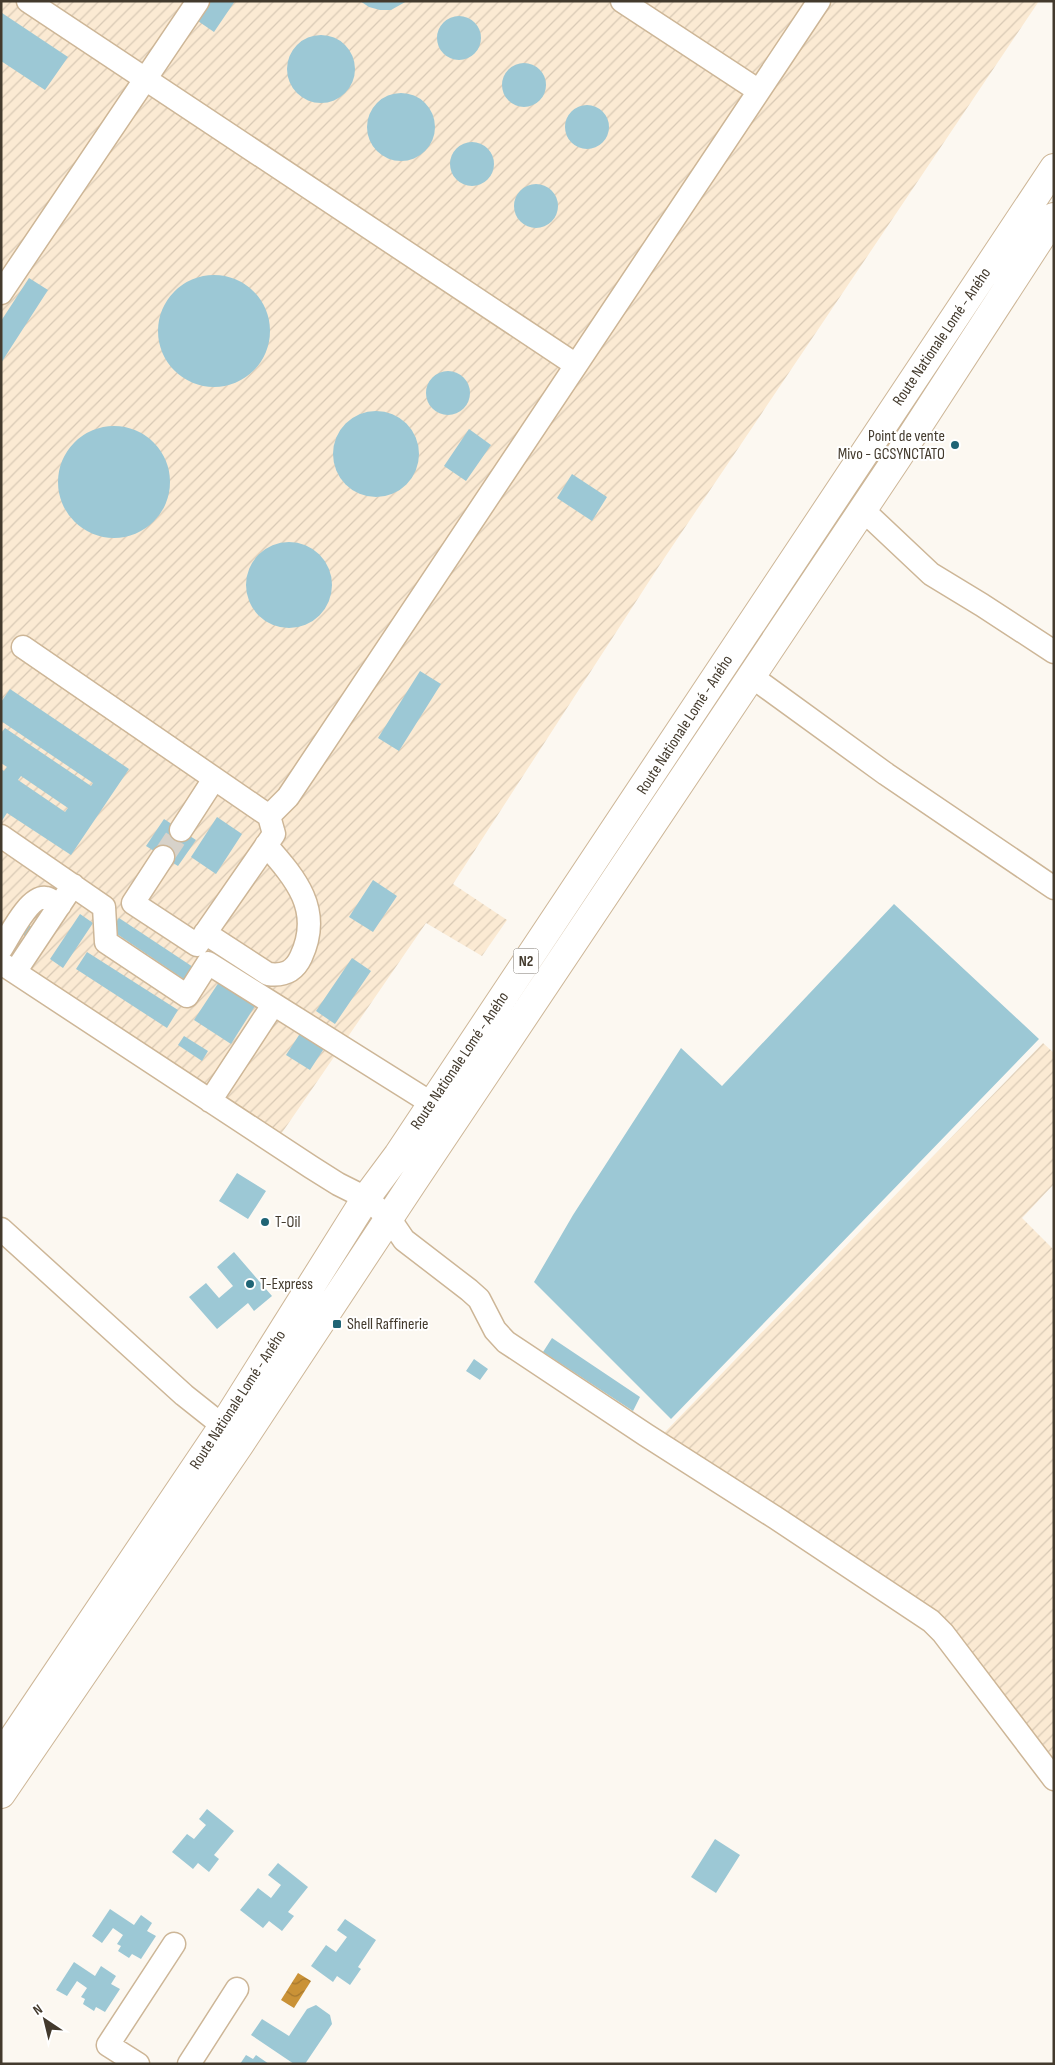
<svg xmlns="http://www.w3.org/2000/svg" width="1055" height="2065" font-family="'Sofia Sans Condensed',sans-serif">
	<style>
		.industrial { fill: url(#industrial-furrows) }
		.water { fill: url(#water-waves) }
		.building { fill: #9cc8d5; fill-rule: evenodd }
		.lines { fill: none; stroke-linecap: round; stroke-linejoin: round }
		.minor-tunnel { stroke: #d7d2ca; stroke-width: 22; stroke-dasharray: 22 11; stroke-linecap: butt }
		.minor-casing { stroke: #cdb697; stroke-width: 25 }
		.highway-casing { stroke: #cdb697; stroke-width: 30 }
		.minor { stroke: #fff; stroke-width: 22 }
		.highway { stroke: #fff; stroke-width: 28 }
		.poi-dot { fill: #1f6475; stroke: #fff; stroke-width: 2 }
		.labels { text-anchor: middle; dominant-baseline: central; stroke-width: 4; stroke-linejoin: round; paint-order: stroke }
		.shield { fill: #fff; stroke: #7b756c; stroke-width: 1 }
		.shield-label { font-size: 15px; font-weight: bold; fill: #433a2d }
		.street-label { font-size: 16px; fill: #433a2d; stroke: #fff }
		.poi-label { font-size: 16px; fill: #433a2d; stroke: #fff; text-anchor: start }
	</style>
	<defs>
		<pattern id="industrial-furrows" width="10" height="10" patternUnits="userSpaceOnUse" patternTransform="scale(1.25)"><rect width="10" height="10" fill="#fbead3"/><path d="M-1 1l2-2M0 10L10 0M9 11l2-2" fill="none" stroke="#d8c9b5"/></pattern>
		<pattern id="water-waves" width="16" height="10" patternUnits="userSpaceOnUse" patternTransform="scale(1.25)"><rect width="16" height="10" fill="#ca9236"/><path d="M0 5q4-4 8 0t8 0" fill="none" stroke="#a6782e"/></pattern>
	</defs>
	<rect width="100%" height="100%" fill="#fcf8f1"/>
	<path class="industrial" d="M1 1H1039L659 566 453 884 507 920 482 956 426 923 277 1140 1 954Z
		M1043 1043 1054 1053V1184L1022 1218 1054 1250V1758L1051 1761 936 1615 777 1511 664 1433Z"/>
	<path class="water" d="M298 1973 311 1981 294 2008 281 2000Z"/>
	<path class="building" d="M206 1H235L214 32 195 19Z
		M360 1H407L391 10H380L369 7Z
		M2 13 68 57 45 90 1 61Z
		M437 38a22 22 0 1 1 44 0a22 22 0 1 1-44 0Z
		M287 69a34 34 0 1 1 68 0a34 34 0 1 1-68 0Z
		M502 85a22 22 0 1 1 44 0a22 22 0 1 1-44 0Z
		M367 127a34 34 0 1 1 68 0a34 34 0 1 1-68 0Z
		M565 127a22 22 0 1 1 44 0a22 22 0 1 1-44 0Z
		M450 164a22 22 0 1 1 44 0a22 22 0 1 1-44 0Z
		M514 206a22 22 0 1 1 44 0a22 22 0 1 1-44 0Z
		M158 331a56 56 0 1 1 112 0a56 56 0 1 1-112 0Z
		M29 278 48 290 1 363V321Z
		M426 393a22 22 0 1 1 44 0a22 22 0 1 1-44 0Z
		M333 454a43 43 0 1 1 86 0a43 43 0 1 1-86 0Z
		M58 482a56 56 0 1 1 112 0a56 56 0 1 1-112 0Z
		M469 429 491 445 466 481 444 466Z
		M572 474 607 497 592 521 557 498Z
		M246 585a43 43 0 1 1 86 0a43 43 0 1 1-86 0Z
		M420 671 441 684 399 751 378 738Z
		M10 689 129 769 71 855 7 813 1 822V769L4 771 7 767 1 763V733L5 728 91 786 93 783 1 721V702ZM21 776 68 808 65 812 18 780Z
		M217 817 242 834 216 874 191 857Z
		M164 819 196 840 178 866 146 846Z
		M373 880 397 896 373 932 349 917Z
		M894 904 1039 1039 671 1419 534 1282 573 1215 681 1048 722 1086Z
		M80 914 93 923 63 968 50 959Z
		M119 918 196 969 188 982 111 930Z
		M27 924 33 928 26 937 20 932Z
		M87 952 178 1010 167 1028 76 969Z
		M352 958 371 971 335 1024 316 1011Z
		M219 982 255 1006 231 1044 194 1020Z
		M301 1032 325 1047 310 1070 286 1055Z
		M184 1036 208 1051 202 1061 178 1045Z
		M237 1173 266 1191 248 1219 219 1201Z
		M234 1252 272 1296 254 1311 248 1303 217 1329 189 1297 206 1283 219 1298 233 1286 217 1267Z
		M552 1338 640 1397 633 1411 543 1352Z
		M474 1359 488 1369 480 1380 466 1371Z
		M207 1809 234 1831 214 1855 219 1859 209 1872 198 1863 193 1869 172 1852 187 1834 194 1839 206 1825 199 1819Z
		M715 1839 740 1855 716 1893 691 1877Z
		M278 1863 308 1887 288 1912 294 1916 282 1931 269 1921 263 1928 240 1910 258 1888 271 1898 281 1885 268 1875Z
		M110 1909 134 1925 141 1915 152 1923 147 1931 156 1936 141 1959 132 1954 129 1958 118 1951 121 1946 117 1944 123 1935 113 1928 102 1943 92 1936Z
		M345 1919 376 1940 358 1967 361 1969 350 1985 337 1976 333 1982 311 1966 326 1945 336 1952 347 1937 337 1930Z
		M74 1962 95 1976 101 1966 116 1976 111 1984 120 1989 105 2012 96 2007 94 2011 83 2004 85 1999 81 1997 87 1988 77 1981 67 1996 56 1990Z
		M316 2005 330 2015 332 2024 305 2064H294L251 2035 262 2019 289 2036 307 2009Z
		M246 2055 253 2059 256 2055 269 2064H240Z"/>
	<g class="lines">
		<path class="minor-tunnel" d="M163 857 181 830"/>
		<g class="minor-casing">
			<path id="minor" d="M28 1 576 365
				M622 1 759 91
				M1 293 198 1
				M863 510 931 574 982 605 1054 652
				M23 647 269 816 274 834 197 945 133 903 163 857
				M751 676 886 774 1054 888
				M269 816 288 797 819 1
				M181 830 214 779
				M1 836 104 907 106 942 187 996 208 963 431 1103
				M205 933 268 974C284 976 294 972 301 957 323 910 296 879 266 845
				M1 949C9 937 29 895 46 898 50 899 56 903 60 905
				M1 963 311 1167 338 1184 366 1198 389 1218 404 1240 469 1290 479 1299 495 1330 506 1342 646 1435 776 1518 931 1621 943 1633 1054 1779
				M15 972 73 885
				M210 1101 273 1005
				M1 1229 184 1395 223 1426 234 1438
				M138 2064 108 2045 174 1944
				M189 2064 237 1989"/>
		</g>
		<g class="highway-casing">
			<path id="highway" d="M1 1756 223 1426 366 1198 398 1155 1054 168
				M1 1794 240 1444 413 1182 898 457 1054 217"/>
		</g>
		<use href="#minor" class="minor"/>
		<use href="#highway" class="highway"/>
	</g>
	<g class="poi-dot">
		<circle cx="955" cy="445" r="5"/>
		<circle cx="265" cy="1222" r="5"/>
		<circle cx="250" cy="1284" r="5"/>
		<rect x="332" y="1319" width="10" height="10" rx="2.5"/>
	</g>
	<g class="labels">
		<rect class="shield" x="513.5" y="948.5" width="25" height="25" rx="4"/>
		<g class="shield-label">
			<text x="526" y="961">N2</text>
		</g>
		<g class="street-label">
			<text transform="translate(942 337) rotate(-56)">Route Nationale Lomé - Aného</text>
			<text transform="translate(685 725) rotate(-57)">Route Nationale Lomé - Aného</text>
			<text transform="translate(460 1061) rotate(-56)">Route Nationale Lomé - Aného</text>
			<text transform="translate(238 1400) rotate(-57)">Route Nationale Lomé - Aného</text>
		</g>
		<g class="poi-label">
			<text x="945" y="436" text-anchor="end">Point de vente<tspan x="945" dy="18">Mivo - GCSYNCTATO</tspan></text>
			<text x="275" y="1222">T-Oil</text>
			<text x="260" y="1284">T-Express</text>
			<text x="347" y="1324">Shell Raffinerie</text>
		</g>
	</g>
	<rect width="1055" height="2065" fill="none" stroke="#433a2d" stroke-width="5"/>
	<g transform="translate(45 2020) rotate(325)" stroke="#ffffff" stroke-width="4" paint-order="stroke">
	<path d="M0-4L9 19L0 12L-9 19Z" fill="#433a2d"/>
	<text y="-8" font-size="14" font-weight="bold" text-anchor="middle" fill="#433a2d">N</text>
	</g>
</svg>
